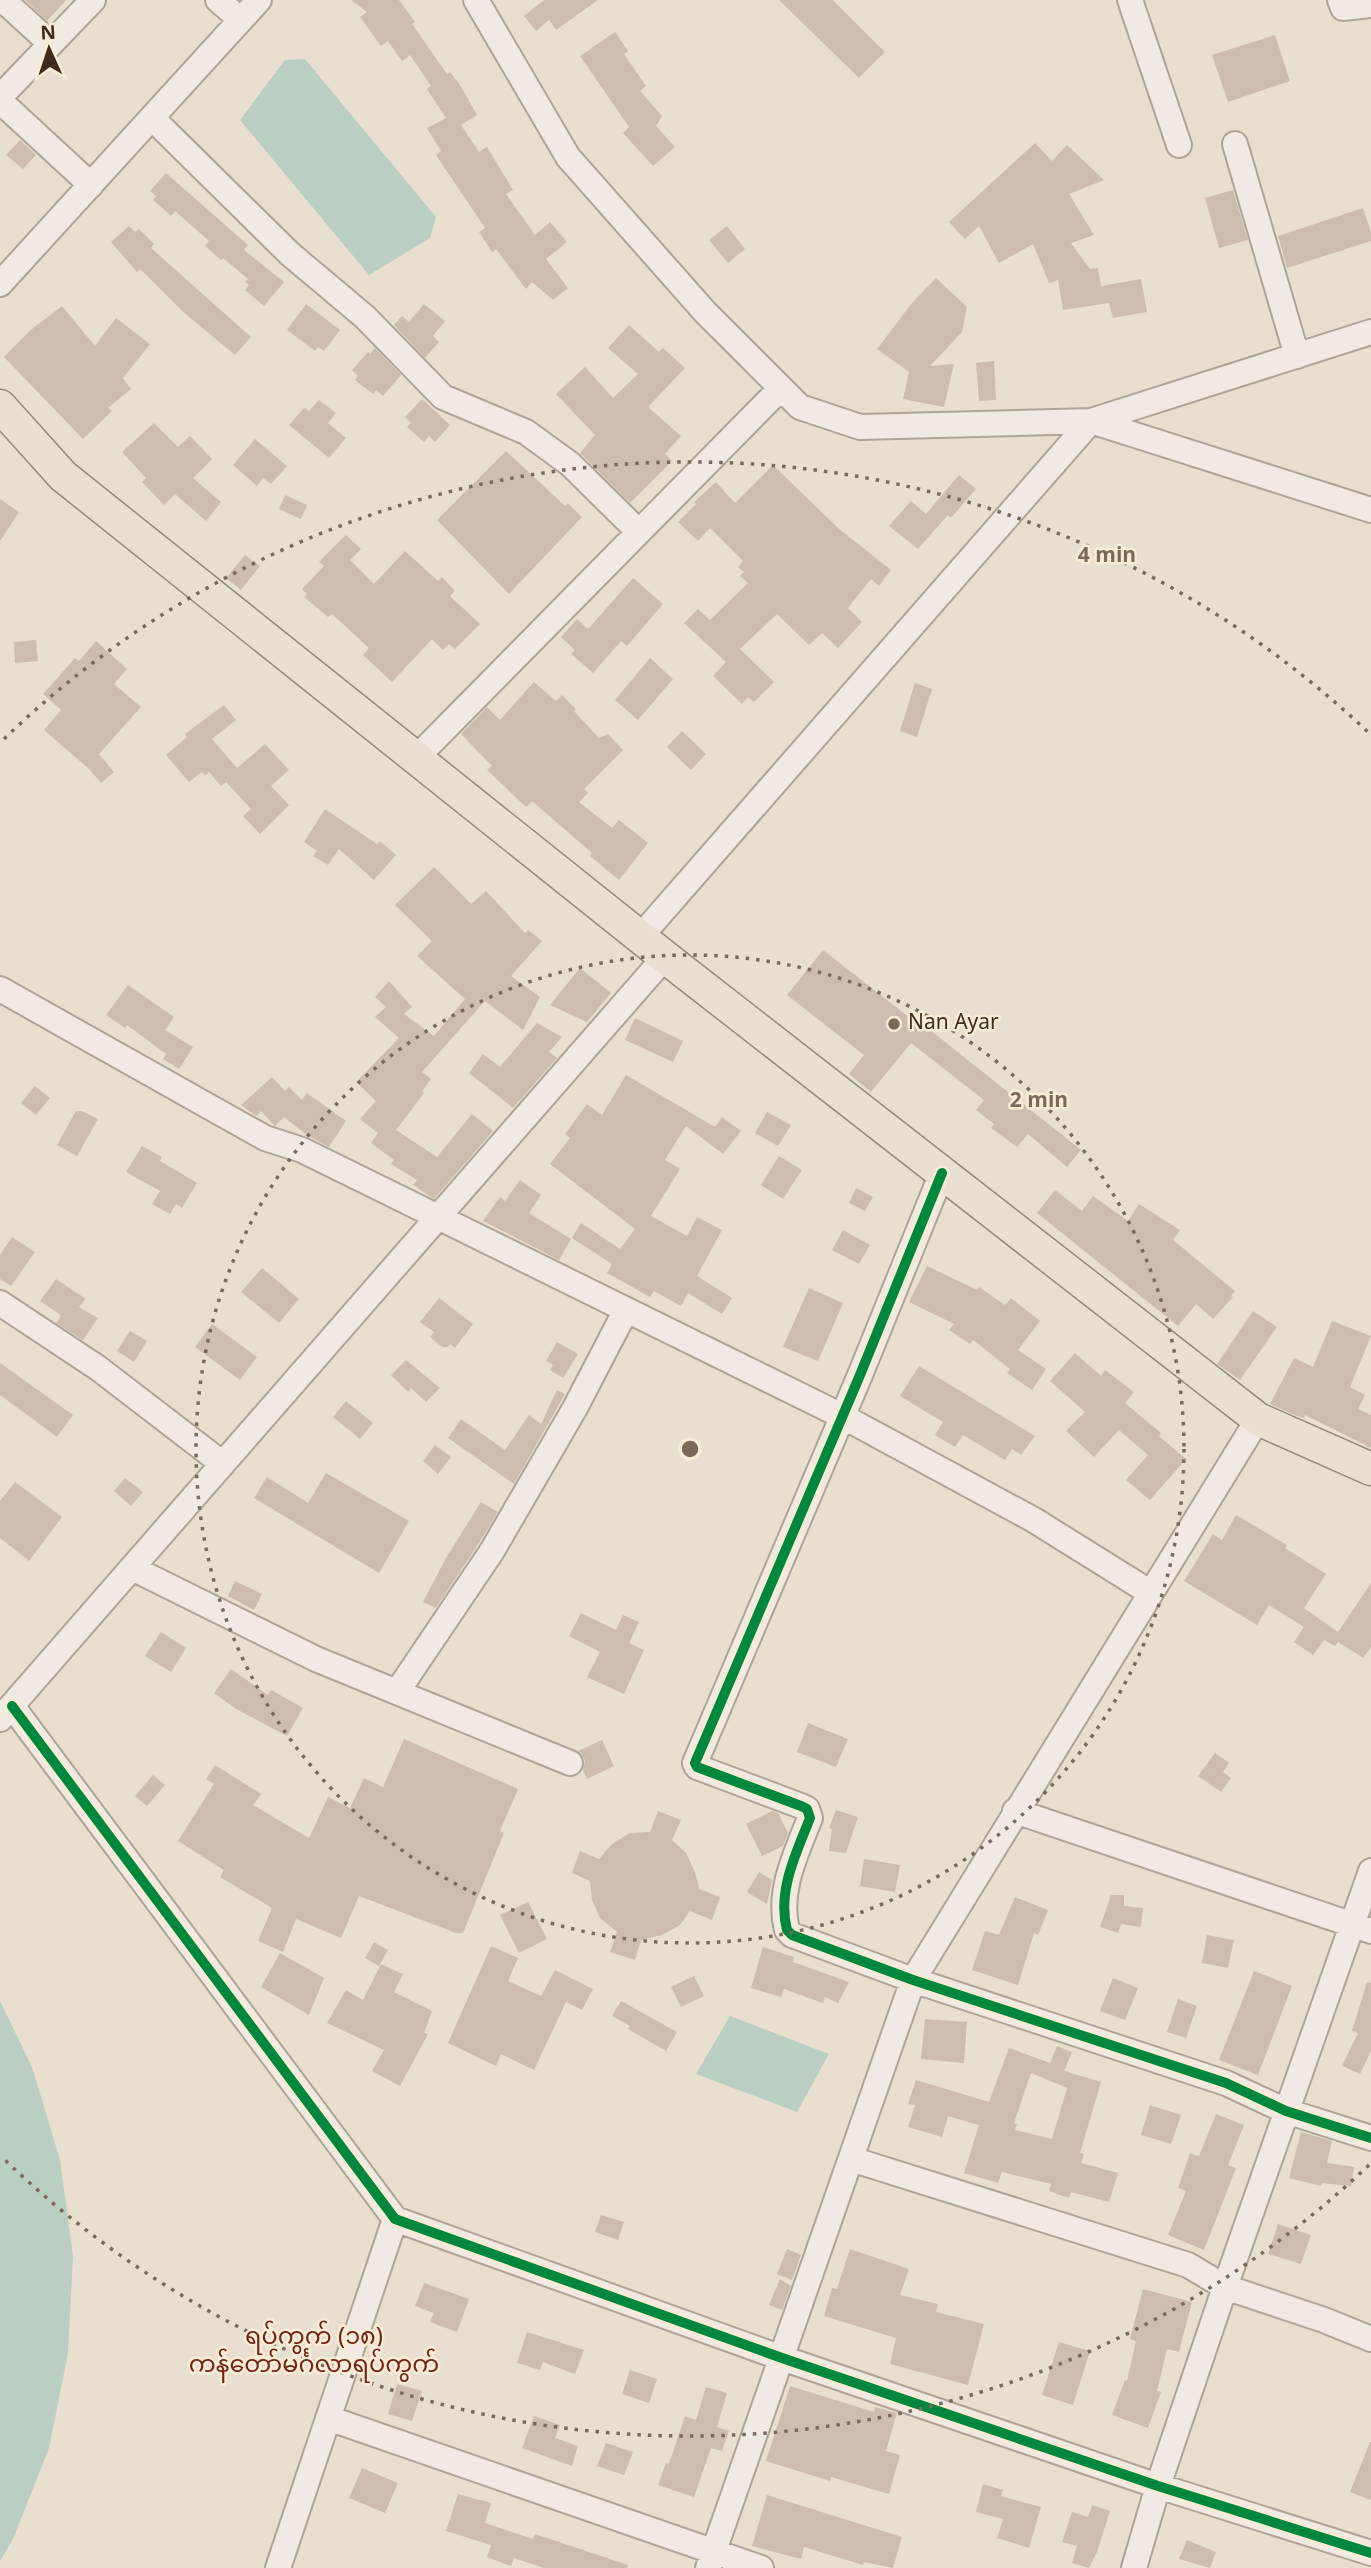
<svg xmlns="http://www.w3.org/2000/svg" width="1371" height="2568" font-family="Georgia,'Noto Sans Myanmar',serif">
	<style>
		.water { fill: #bacec1 }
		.building { fill: #ccbdb0; fill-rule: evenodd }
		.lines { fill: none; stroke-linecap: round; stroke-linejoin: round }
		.minor-casing { stroke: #aea498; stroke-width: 28 }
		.major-casing { stroke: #938a7f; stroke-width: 35 }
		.minor { stroke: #f0eae2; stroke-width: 24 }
		.major { stroke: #e8e0d3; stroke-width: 32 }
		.cycleway-casing { stroke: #f9ecd6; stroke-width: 15 }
		.cycleway { stroke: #00873e; stroke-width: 10 }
		.ring { fill: none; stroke: #7a6a5c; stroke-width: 3.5; stroke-dasharray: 3.5 7 }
		.poi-dot { fill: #7a6a5c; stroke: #f9ecd6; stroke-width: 2.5 }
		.labels { text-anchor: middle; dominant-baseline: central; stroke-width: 5; stroke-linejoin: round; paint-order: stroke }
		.poi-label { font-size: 21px; fill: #3f2b1e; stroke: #f9ecd6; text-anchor: start }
		.quarter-label { font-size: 24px; fill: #712418; stroke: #f9ecd6 }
		.centre { fill: #7a6a5c; stroke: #f9ecd6; stroke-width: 3.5 }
		.ring-label { font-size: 21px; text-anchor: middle; font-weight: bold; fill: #7a6a5c; stroke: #f9ecd6; stroke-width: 5; stroke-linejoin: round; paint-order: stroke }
	</style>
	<rect width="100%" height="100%" fill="#e8dfd0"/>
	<path class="water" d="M305 59 436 217 430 238 369 275 240 120 285 60Z
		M0 2001 32 2067 60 2160 73 2256 68 2353 49 2448 13 2539 0 2561Z
		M730 2016 829 2054 797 2112 696 2074Z"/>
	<path class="building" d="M25 0H66L47 21Z
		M351 0H399L415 22 412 24 447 74 450 72 460 85 477 115 461 125 479 152 487 147 513 190 506 194 535 235 550 222 567 242 546 259 568 288 553 300 532 282 526 289 496 249 492 252 479 232 485 228 436 155 441 151 427 128 446 118 427 89 431 86 410 55 402 61 388 41 381 46 360 17 367 12Z
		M544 0H598L556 30 549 20 536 31 524 16Z
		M779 0H833L885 52 859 78Z
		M615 32 628 51 624 54 646 86 640 91 662 116 656 126 675 147 653 166 623 133 629 127 580 56Z
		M1275 35 1290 81 1228 102 1212 55Z
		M20 140 36 155 23 169 6 155Z
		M1035 143 1052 161 1067 145 1104 180 1069 194 1094 235 1071 243 1090 269 1098 268 1101 286 1141 279 1147 312 1113 318 1109 303 1063 310 1058 280 1049 283 1033 244 999 263 979 226 965 239 949 222Z
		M166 173 248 245 244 250 284 282 264 306 245 290 249 285 245 282 248 279 223 258 221 260 205 246 209 241 175 211 171 216 153 200 156 196 150 191Z
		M1233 190 1248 240 1219 248 1205 198Z
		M1363 208 1371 232V241L1287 268 1278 236Z
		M129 226 135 232 139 229 154 244 151 248 251 337 235 355 182 311 140 269 137 272 111 242Z
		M727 226 745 249 728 263 709 240Z
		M936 278 967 307 962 332 930 366 954 364 944 407 903 399 909 372 877 349 912 303Z
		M306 304 340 330 324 351 318 347 315 351 287 330Z
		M424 304 445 321 433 336 439 342 425 358 394 325 402 316 409 322Z
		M62 306 95 346 116 318 150 344 123 378 131 389 108 408 112 411 83 439 4 357 32 329Z
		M629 325 659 352 663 348 685 368 648 407 681 436 665 454 672 461 630 503 580 453 595 435 556 394 585 367 613 398 638 374 608 348Z
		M375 348 401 375 383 396 376 390 373 394 355 380 358 376 352 370 368 352 370 354Z
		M994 361 996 400 979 401 976 363Z
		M422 399 450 425 435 442 429 436 424 442 407 427 411 423 405 417Z
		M319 400 336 413 328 423 346 438 329 458 289 425 304 408 309 411Z
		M154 423 178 447 190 436 212 459 193 478 221 502 206 521 175 494 164 505 142 482 146 478 122 452Z
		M255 439 287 466 271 484 263 478 257 486 233 465Z
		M506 451 565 506 568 503 582 517 509 594 437 520Z
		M773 465 838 528 891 570 879 586 871 579 848 608 862 622 838 648 822 633 809 645 777 614 740 649 774 682 754 702 748 697 742 704 713 676 726 662 684 623 698 609 710 620 748 583 740 576 744 572 738 567 743 561 710 528 698 541 678 522 696 504 694 502 716 482 735 503Z
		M959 475 976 489 951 518 948 515 918 549 889 526 911 501 926 514Z
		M285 495 307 505 301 519 279 509Z
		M0 499 19 512 0 541Z
		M346 535 361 549 350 560 374 584 405 551 438 581 442 577 455 591 450 596 480 624 455 649 449 644 443 650 432 639 392 682 363 655 369 648 332 614 328 617 304 597 307 594 302 589 324 566 319 562Z
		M245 555 260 566 241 590 226 578Z
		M633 578 663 604 627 646 621 641 593 673 571 654 575 650 561 637 577 619 588 629Z
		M36 640 38 661 15 663 14 642Z
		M96 641 127 669 114 684 141 707 99 754 114 772 101 783 89 769 44 730 61 710 43 694 75 658 79 661Z
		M650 658 673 679 638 720 615 700Z
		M534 682 556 701 562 695 576 709 574 711 599 738 608 734 623 750 584 789 588 793 579 802 612 828 619 820 648 843 619 880 590 856 592 853 532 801 526 807 487 770 492 766 461 734 487 707 500 720Z
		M915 683 932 689 917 737 900 731Z
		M224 705 236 720 212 739 237 768 265 744 289 770 271 786 289 805 260 834 243 816 251 809 226 782 221 786 209 772 205 776 202 772 189 782 166 755 187 737 185 734Z
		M682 731 706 754 691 770 667 747Z
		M325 809 377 844 380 841 396 855 374 880 339 849 328 865 313 856 317 851 304 842Z
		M434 867 471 904 486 891 525 933 528 930 542 941 511 976 540 997 523 1030 485 1001 422 1072 431 1079 422 1091 424 1093 396 1130 437 1157 472 1114 493 1131 434 1199 413 1185 417 1180 391 1164 394 1160 371 1143 378 1133 360 1119 376 1101 356 1082 399 1038 375 1017 386 1007 375 997 389 981 412 1007 404 1014 434 1036 465 999 417 956 432 941 395 905Z
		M823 950 928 1032 930 1030 1081 1150 1067 1167 1028 1134 1017 1147 991 1128 994 1124 976 1110 984 1100 911 1043 871 1092 849 1074 864 1055 787 995Z
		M580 968 611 993 587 1022 550 1005Z
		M128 985 174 1017 165 1030 193 1047 179 1069 163 1059 166 1054 127 1025 125 1028 106 1015Z
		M635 1018 683 1041 673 1062 625 1040Z
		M537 1023 562 1037 549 1052 557 1058 513 1108 469 1073 483 1054 500 1067Z
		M626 1075 715 1127 722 1117 741 1131 723 1154 686 1126 665 1160 680 1169 651 1216 687 1236 697 1217 722 1230 697 1276 732 1298 722 1314 688 1293 681 1306 654 1291 650 1297 607 1273 612 1264 572 1238 581 1223 620 1249 635 1229 550 1164 570 1138 565 1134 587 1104 602 1115Z
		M272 1077 285 1091 289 1087 302 1100 307 1093 346 1121 329 1147 308 1136 284 1117 275 1126 261 1111 256 1116 241 1105Z
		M35 1086 50 1098 36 1115 21 1103Z
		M76 1111H82L98 1119 77 1156 57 1145Z
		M767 1112 791 1125 778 1146 755 1133Z
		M142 1146 162 1157 160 1161 197 1183 182 1208 176 1204 170 1214 152 1204 160 1191 126 1172Z
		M779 1156 802 1170 783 1199 761 1185Z
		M520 1180 541 1195 529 1213 571 1239 559 1260 483 1221 500 1197 505 1201Z
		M856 1188 873 1197 865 1211 849 1203Z
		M1055 1190 1082 1211 1093 1196 1128 1221 1139 1204 1180 1230 1173 1240 1235 1291 1231 1296 1233 1297 1213 1319 1196 1304 1178 1326 1037 1213Z
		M843 1230 870 1245 859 1264 832 1250Z
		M12 1237 35 1252 11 1286 0 1279V1255Z
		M927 1266 977 1290 979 1287 1005 1305 1011 1298 1040 1321 1018 1350 1046 1369 1032 1390 1007 1373 1010 1369 973 1340 970 1344 949 1330 954 1324 909 1302Z
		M262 1268 299 1299 279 1323 241 1292Z
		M56 1279 86 1299 79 1307 98 1318 83 1340 56 1323 61 1316 59 1314 40 1301Z
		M809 1288 843 1303 818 1361 783 1347Z
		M439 1298 473 1324 455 1348 450 1344 448 1347H442L430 1337 434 1332 420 1322Z
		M1253 1311 1277 1327 1240 1380 1217 1364Z
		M1332 1321 1371 1336 1350 1387 1365 1395 1358 1409 1371 1415V1448L1305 1415 1304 1418 1297 1416 1270 1404 1294 1358 1313 1367Z
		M212 1324 257 1357 240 1380 195 1347Z
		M130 1331 147 1341 134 1362 117 1351Z
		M557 1342 578 1354 563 1378 550 1370 553 1365 546 1361Z
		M1075 1353 1101 1376 1105 1370 1134 1392 1125 1403 1161 1433 1159 1436 1186 1459 1150 1500 1126 1480 1148 1455 1119 1430 1094 1457 1066 1431 1085 1412 1050 1381Z
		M406 1360 440 1388 426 1402 411 1388 408 1392 391 1375Z
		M0 1363 73 1415 57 1437 0 1395Z
		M919 1366 1035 1436 1021 1455 1012 1449 1005 1460 963 1435 955 1447 935 1435 943 1422 900 1396Z
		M557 1390 565 1394 514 1484 448 1438 461 1419 505 1450 529 1415 541 1424Z
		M346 1401 373 1423 360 1439 333 1417Z
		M435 1445 451 1457 438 1474 423 1461Z
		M326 1473 409 1521 379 1573 254 1498 267 1477 308 1503Z
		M125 1478 143 1492 131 1506 114 1491Z
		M15 1482 62 1517 29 1561 0 1538V1501Z
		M481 1502 498 1512 479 1543 436 1608 423 1602 446 1558Z
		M1236 1515 1287 1545 1285 1548 1326 1574 1304 1608 1338 1632 1371 1583V1647L1363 1658 1338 1642 1335 1646 1324 1640 1313 1655 1294 1642 1304 1627 1269 1605 1257 1625 1184 1581 1213 1534 1222 1540Z
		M235 1581 262 1594 254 1610 228 1596Z
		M581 1613 616 1630 623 1615 639 1622 629 1643 644 1650 624 1694 587 1677 600 1652 569 1636Z
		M161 1632 186 1648 171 1672 145 1656Z
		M231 1669 268 1695 271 1690 303 1708 287 1736 236 1709 214 1693Z
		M808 1723 848 1739 836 1767 797 1752Z
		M404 1739 518 1789 500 1831 504 1833 463 1933H456L359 1896 341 1938 296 1919 283 1952 258 1941 272 1908 220 1877 224 1870 178 1841 214 1784 206 1779 215 1765 261 1794 253 1805 309 1838 328 1797 350 1808 364 1778 383 1787Z
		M602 1740 614 1766 587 1779 583 1770 585 1760 578 1751Z
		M1215 1753 1229 1763 1223 1772 1231 1778 1221 1792 1198 1776Z
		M153 1775 165 1785 147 1806 135 1796Z
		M836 1810 858 1817 846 1853 829 1851 832 1829 829 1828Z
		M658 1811 681 1820 672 1840 686 1853 695 1872 699 1889 720 1897 712 1920 690 1911 680 1925 662 1935 641 1940 635 1960 610 1952 617 1932 600 1918 592 1900 590 1881 572 1873 580 1851 599 1859 612 1844 630 1833 650 1832Z
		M772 1811 778 1813 788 1833 783 1846 762 1856 746 1824Z
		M864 1859 900 1865 895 1892 860 1886Z
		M759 1872 772 1880 767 1904 747 1892Z
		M1111 1895H1124V1906L1143 1908 1141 1927 1121 1924 1118 1933 1100 1927Z
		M1015 1897 1048 1910 1038 1935 1034 1933 1018 1985 972 1970 985 1931 999 1935Z
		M528 1902 547 1939 519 1953 500 1915Z
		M1207 1935 1234 1940 1228 1968 1202 1963Z
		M374 1942 388 1950 379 1966 365 1958Z
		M491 1946 518 1958 508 1981 541 1996 555 1970 593 1989 582 2010 566 2002 534 2070 501 2054 496 2066 448 2043Z
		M763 1947 794 1957 793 1962 849 1982 838 2003 825 1997 823 2003 784 1989 781 1997 751 1988Z
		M280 1953 324 1978 309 2015 261 1987Z
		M381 1964 403 1974 394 1992 432 2011 424 2033 428 2034 400 2086 372 2071 384 2050 327 2023 346 1990 363 2000Z
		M1254 1971 1292 1986 1258 2075 1219 2060Z
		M694 1976 704 1996 681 2007 671 1987Z
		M1113 1978 1138 1988 1125 2020 1100 2011Z
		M1367 1982 1371 1983V2051L1360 2074 1342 2066 1358 2033 1352 2031Z
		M1178 1999 1197 2006 1186 2038 1167 2032Z
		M621 2001 677 2032 666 2051 628 2029 630 2026 612 2016Z
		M925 2019 967 2022 964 2063 921 2059Z
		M1057 2046 1072 2052 1064 2071 1101 2082 1080 2153 1084 2154 1081 2163 1118 2173 1109 2202 1071 2192 1069 2198 1049 2191 1051 2184 1002 2172 998 2183 964 2173 979 2125 948 2116 942 2137 908 2127 915 2105 908 2104 916 2080 989 2102 1009 2048 1050 2063ZM1031 2073 1067 2088 1052 2139 1015 2130 1017 2124 1014 2123Z
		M1150 2105 1181 2115 1171 2144 1141 2135Z
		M1216 2114 1244 2125 1228 2165 1236 2168 1204 2250 1168 2235 1186 2191 1178 2188 1190 2153 1199 2156Z
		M1301 2132 1332 2141 1327 2163 1354 2167 1351 2186 1322 2183 1321 2186 1289 2178Z
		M601 2215 624 2222 618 2240 595 2232Z
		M1278 2224 1311 2235 1301 2264 1268 2254Z
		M787 2249 801 2255 792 2280 777 2274Z
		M850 2249 909 2269 900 2295 938 2304 936 2312 984 2324 968 2385 890 2364 896 2338 824 2316 832 2288 837 2289Z
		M780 2279 791 2286 782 2310 769 2305Z
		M424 2283 469 2299 457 2332 430 2322 434 2313 415 2306Z
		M1143 2289 1192 2302 1179 2352 1167 2349 1157 2391 1161 2392 1148 2428 1112 2415 1125 2380 1127 2381 1136 2341 1130 2339Z
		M527 2332 584 2350 575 2374 543 2362 540 2370 517 2363Z
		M1059 2342 1090 2351 1073 2405 1042 2395Z
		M630 2370 657 2379 649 2403 622 2394Z
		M397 2384 422 2391 412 2421 388 2414Z
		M790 2386 874 2412 875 2407 897 2413 886 2451 900 2455 889 2494 831 2477 830 2481 766 2461Z
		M706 2387 727 2393 717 2427 729 2431 722 2451 711 2448 694 2497 658 2485 666 2463 669 2464 685 2416 696 2420Z
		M534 2416 560 2425 555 2438 578 2446 572 2466 522 2448Z
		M1370 2442H1371V2500L1350 2492Z
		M606 2443 633 2452 624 2475 597 2466Z
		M362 2468 398 2483 385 2513 349 2498Z
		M983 2484 1003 2490 1001 2496 1041 2507 1029 2548 997 2538 1003 2519 976 2512Z
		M458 2494 491 2503 485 2523 533 2539 535 2534 628 2565 627 2568H544L514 2558 511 2566 487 2557 491 2545 446 2531Z
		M767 2495 902 2537 893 2568 864 2562 863 2565 804 2547 801 2559 752 2546Z
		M1092 2505 1110 2511 1097 2552 1089 2568 1072 2563 1077 2546 1062 2542 1072 2512 1088 2517Z
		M1187 2540 1216 2552 1210 2568 1179 2559Z"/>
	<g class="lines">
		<g class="minor-casing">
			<path id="minor" d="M3 0 51 44
				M218 0 241 20
				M476 0 568 157 705 312 800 407 860 427 1091 421 1371 510
				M1130 0 1179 145
				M1340 0 1343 8 1371 5
				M0 97 93 0
				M0 101 91 185
				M152 118 290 254 365 317 443 397 526 432 570 464 639 532
				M1235 144 1297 356
				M0 284 259 0
				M416 758 781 388
				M640 937 1091 421 1371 332
				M0 989 265 1138 302 1150 842 1416 1034 1520 1151 1593
				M942 1173 860 1375 695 1763 697 1767 801 1806 807 1809 810 1818C796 1854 777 1891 787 1930L792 1935 913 1980 1226 2083 1286 2111 1371 2138
				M0 1303 98 1368 223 1464
				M132 1568 316 1659 570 1763
				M397 1692 492 1551 575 1408 626 1310
				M12 1706 395 2219 782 2358 1158 2486 1371 2553
				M0 1719 665 957
				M1015 1811 1371 1931
				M851 2159 1188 2265 1225 2287 1324 2320 1371 2339
				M328 2418 761 2568
				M278 2568 395 2219
				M708 2568 913 1980 1258 1419
				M1134 2568 1158 2486 1225 2287 1371 1871"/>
		</g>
		<g class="major-casing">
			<path id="major" d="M0 406 63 476 665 957 1258 1419 1371 1469"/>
		</g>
		<use href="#minor" class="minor"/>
		<use href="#major" class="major"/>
		<g class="cycleway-casing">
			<path id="cycleway" d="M942 1173 860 1375 695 1763 697 1767 801 1806 807 1809 810 1818C796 1854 777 1891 787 1930L792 1935 913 1980 1226 2083 1286 2111 1371 2138
				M12 1706 395 2219 782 2358 1158 2486 1371 2553"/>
		</g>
		<use href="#cycleway" class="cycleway"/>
	</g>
	<g class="ring">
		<circle cx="690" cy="1449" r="494"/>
		<path d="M1369 2165A987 987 0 0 1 4 2159M4 739A987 987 0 0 1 1369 733"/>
	</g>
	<circle class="poi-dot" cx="894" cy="1024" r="7"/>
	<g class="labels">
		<g class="poi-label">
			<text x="908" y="1024">Nan Ayar</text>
		</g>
		<g class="quarter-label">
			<text x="314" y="2338">ရပ်ကွက် (၁၈)<tspan x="314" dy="28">ကန်တော်မင်္ဂလာရပ်ကွက်</tspan></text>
		</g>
	</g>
	<circle cx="690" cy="1449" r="10" class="centre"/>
	<g class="ring-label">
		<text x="1107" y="562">4 min</text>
		<text x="1039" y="1107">2 min</text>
	</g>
	<g transform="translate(49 49) rotate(357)" stroke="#f9ecd6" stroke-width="5" paint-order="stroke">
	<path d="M0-5L12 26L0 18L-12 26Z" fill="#3f2b1e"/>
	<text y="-10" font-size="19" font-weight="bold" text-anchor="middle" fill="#3f2b1e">N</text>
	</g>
</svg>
